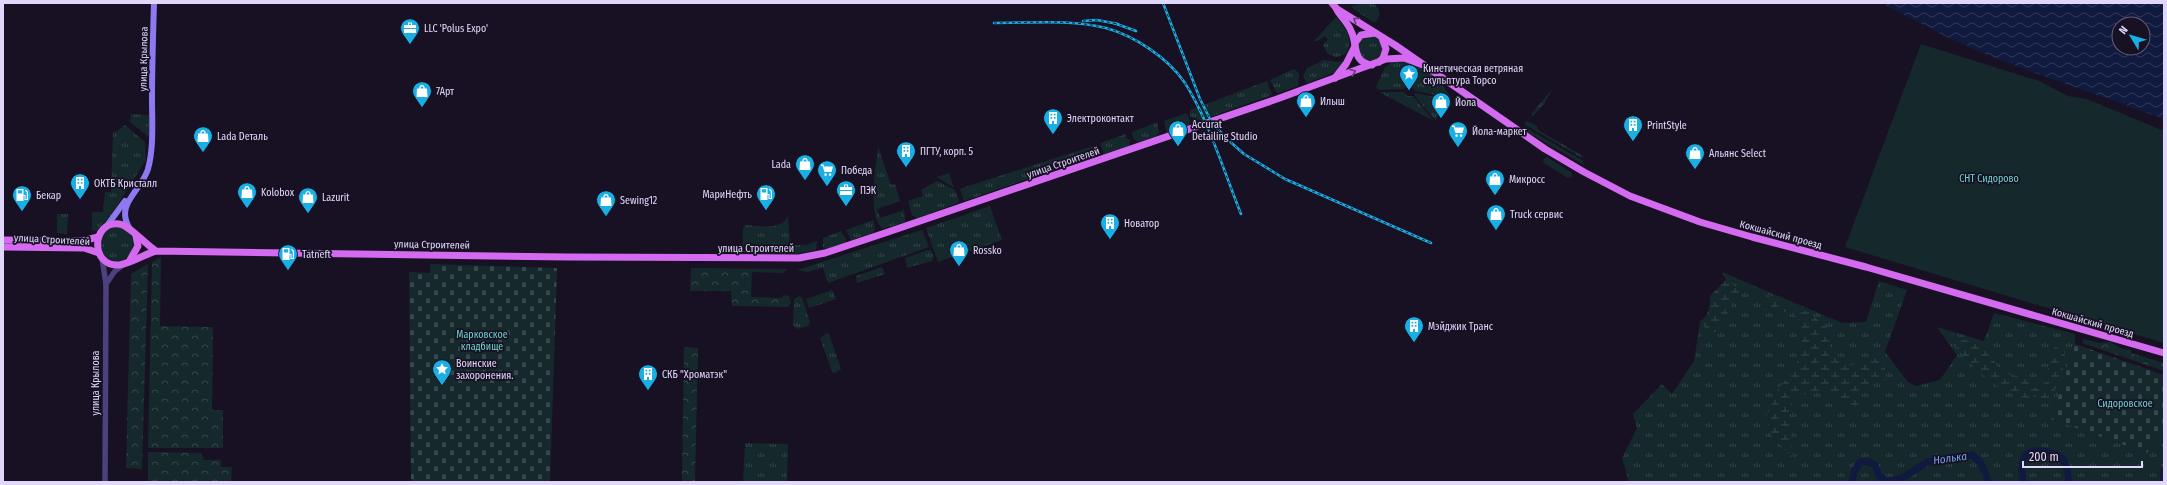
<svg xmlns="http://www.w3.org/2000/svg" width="2167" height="485" viewBox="0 0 2167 485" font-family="'Fira Sans Condensed',sans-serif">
	<defs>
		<pattern id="grass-tufts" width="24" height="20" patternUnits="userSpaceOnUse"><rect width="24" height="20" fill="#15292c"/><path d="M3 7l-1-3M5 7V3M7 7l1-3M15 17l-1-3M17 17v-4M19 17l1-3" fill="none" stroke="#37474c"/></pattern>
		<pattern id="forest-crowns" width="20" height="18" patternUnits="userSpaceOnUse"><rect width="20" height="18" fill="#15292c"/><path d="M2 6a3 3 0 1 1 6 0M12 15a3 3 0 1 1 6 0" fill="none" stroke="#37474c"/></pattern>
		<pattern id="wetland-marsh" width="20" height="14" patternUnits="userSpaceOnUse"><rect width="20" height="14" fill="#15292c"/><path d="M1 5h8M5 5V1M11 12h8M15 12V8" fill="none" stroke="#37474c"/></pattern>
		<pattern id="cemetery-stones" width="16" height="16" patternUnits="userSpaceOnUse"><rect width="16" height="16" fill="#15292c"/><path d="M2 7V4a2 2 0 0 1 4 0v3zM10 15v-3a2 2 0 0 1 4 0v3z" fill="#37474c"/></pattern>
		<pattern id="water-waves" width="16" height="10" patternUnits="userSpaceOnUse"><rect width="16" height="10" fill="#10193e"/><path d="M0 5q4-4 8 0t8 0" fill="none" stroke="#323a5b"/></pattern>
	</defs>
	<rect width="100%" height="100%" fill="#171123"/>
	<!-- grass -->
	<g fill="url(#grass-tufts)">
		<path d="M1361 3H1373C1381 9 1382 16 1374 23L1351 7Z"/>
		<path d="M1336 17C1346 28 1354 40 1346 54L1336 57 1328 54 1323 45 1328 39 1324 36 1320 40 1313 42Z"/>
		<circle cx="1370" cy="48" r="12"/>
		<path d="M1324 60 1339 62 1344 61 1336 72 1307 83 1303 77 1307 68Z"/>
		<path d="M1394 61C1419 63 1439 76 1451 98L1415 91 1410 85 1404 89 1378 90 1376 87 1385 67Z"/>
		<path d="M1294 69 1299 73 1298 86 1277 93 1270 80Z"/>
		<path d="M1267 81 1272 95 1198 121 1190 116V110Z"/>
		<path d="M1553 88 1544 104 1532 117V113Z"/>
		<path d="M1379 92H1404L1407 96H1413L1434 121Z"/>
		<path d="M1415 93 1450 100 1451 105 1450 108 1442 104 1436 121 1414 95Z"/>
		<path d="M1187 113 1190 122 1188 126 1167 134 1164 121Z"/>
		<path d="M131 114 149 115V137L130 122Z"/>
		<path d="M1527 121 1537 126 1538 130 1583 156 1582 158 1524 124Z"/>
		<path d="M1157 122 1159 132 1157 136 1138 142 1133 138 1132 132Z"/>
		<path d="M125 125 145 142 146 160 111 215 97 231 92 230V212H103L105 192H111L113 131 116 132Z"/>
		<path d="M1523 126 1583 161 1584 165 1524 130Z"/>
		<path d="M1126 134 1127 139H1130L1129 146 1104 154 1100 143Z"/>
		<path d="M1096 145 1099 152 1097 155 964 201 960 189 965 187Z"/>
		<path d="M878 147 891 185 895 184 900 201 877 209 880 218 904 210 905 222 883 229C867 217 876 166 878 147Z"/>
		<path d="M1547 157 1572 173V177L1568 178 1544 163 1543 160Z"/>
		<path d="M949 173 954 188 937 177Z"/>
		<path d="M937 181 955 190 959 200 958 203 917 218 912 215 908 201 923 196 921 190Z"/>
		<path d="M990 206 1002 240 938 262 926 228Z"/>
		<path d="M57 214H68L67 234 57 233Z"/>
		<path d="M788 216 790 245H806L817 241 816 250 794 254 742 253 743 228 746 225C760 226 780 231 788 216Z"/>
		<path d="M873 220 875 227 873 233 851 240 846 230Z"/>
		<circle cx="117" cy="244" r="17"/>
		<path d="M922 230 929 247 828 283 823 268 807 272 797 270Z"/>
		<path d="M841 231 846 239 845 243 826 249 823 247V238Z"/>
		<path d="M928 250H931L934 256 932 261 907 268 905 258Z"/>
		<path d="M882 267 885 274 857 283 856 276Z"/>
		<path d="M1722 272 1842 323 1866 322 1879 281 1907 290 1885 352 1908 382 1916 386 1940 380 1957 355 1937 327 1984 341 1994 313 2075 334V344L2051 419 2147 453 2164 430V482H1629L1622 458 1637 428 1633 414 1662 384 1672 394 1694 361 1700 322 1706 317 1710 309V296L1726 280Z"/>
		<path d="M832 290 836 299 809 308 806 299Z"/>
		<path d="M799 296 802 298 810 322 808 326 797 329 793 325 794 299Z"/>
		<path d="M827 333 829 334 841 369 835 373 832 372 820 338Z"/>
		<path d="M745 443 788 444 787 482H704H743Z"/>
	</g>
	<!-- forest -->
	<g fill="url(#forest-crowns)">
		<path d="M161 257 160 326 213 327 212 410H223V448H148L152 262Z"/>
		<path d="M148 264 142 469 126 468 131 274Z"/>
		<path d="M691 268 787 269 784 273 752 272 751 297 783 298V295L789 296 791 302 789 307 732 306 731 291H690Z"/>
		<path d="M2084 339 2099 343 2110 342 2123 349 2131 350V353L2164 363V371L2082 343Z"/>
		<path d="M684 347 698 348 695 482H682Z"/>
		<path d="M148 452 201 453 204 460H221V467H232L231 482H148Z"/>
	</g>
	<!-- wetland -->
	<g fill="url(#wetland-marsh)">
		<path d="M1726 280 1744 292 1733 301 1719 332H1710L1700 322C1709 315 1710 307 1710 296Z"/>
		<path d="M1755 289 1782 301 1790 308 1809 312 1828 329 1831 348 1848 366 1878 358 1884 365 1887 379 1860 387 1856 395 1859 404 1851 409 1833 392 1822 390 1794 397 1789 418 1793 458 1771 435 1766 416 1778 389 1796 367 1804 331 1794 313 1762 309 1770 297Z"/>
		<path d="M1943 330 1970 342 1986 345 2000 372 2028 379 2034 388 2048 381V368L2054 347 2065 351C2063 374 2061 387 2043 404L2034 394 2032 399 2019 397V395C2014 393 2007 392 2002 389 1983 379 1954 348 1943 330Z"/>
	</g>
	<!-- cemetery -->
	<g fill="url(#cemetery-stones)">
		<path d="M430 264 557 268 550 482H411L409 272 430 273Z"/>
		<path d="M2075 344 2164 375V430L2147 453 2051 419Z"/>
	</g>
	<!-- garden -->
	<path fill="#15292c" d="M1921 44 2039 81 2068 96 2087 99 2164 131V343L1845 247Z"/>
	<!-- water -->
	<path fill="url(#water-waves)" fill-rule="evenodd" d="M1881 3H2164V119L1999 60 1953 40ZM2119 24H2143V48H2119Z"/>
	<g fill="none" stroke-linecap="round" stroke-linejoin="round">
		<!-- river -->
		<g stroke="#10193e" stroke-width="7">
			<path d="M2164 471V481"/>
			<path d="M1852 482 1854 472 1860 462 1867 461 1875 465 1879 476 1887 481 1896 480 1906 476 1927 462 1972 455 1980 462 1989 482"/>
			<path d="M2023 482C2022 473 2020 466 2024 457 2031 446 2057 451 2064 461 2067 465 2068 476 2069 482"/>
		</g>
		<!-- tertiary -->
		<g stroke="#4d417d" stroke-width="5.5">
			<path d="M102 258 106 284 105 482"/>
			<path d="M106 284 115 271 124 264"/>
		</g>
		<!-- secondary -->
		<g stroke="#8f79f0" stroke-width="6">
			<path d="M106 227 125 201"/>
			<path d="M130 229C114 204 141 192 148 169 154 147 152 121 152 98 152 67 153 35 154 3"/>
		</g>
		<!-- primary -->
		<g stroke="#d36aef" stroke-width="7">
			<path d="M1332 3 1337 9 1395 45 1545 149 1584 172 1630 196 1700 222 1752 237 1866 267 2164 353"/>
			<path d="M1337 10C1341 17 1348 23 1351 31 1358 44 1351 62 1372 65"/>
			<path d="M1355 43 1361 35 1375 33"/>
			<path d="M1379 62 1383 58 1386 49 1382 38"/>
			<path d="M1335 78 1346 64 1355 46"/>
			<path d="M3 240 82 241 98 237"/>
			<path d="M3 247 84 248 99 253"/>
			<path d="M156 251C145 244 129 225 119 224 91 221 90 267 119 265 129 264 145 254 156 251L568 257 799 258 825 253 888 232 1277 99 1386 59 1404 58 1423 65"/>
			<path d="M130 260 138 246 136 236"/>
		</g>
		<defs>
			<g id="rail">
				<path d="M1163 3 1200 99 1211 121 1226 138 1244 154 1285 179 1431 243"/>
				<path d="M1083 21 1097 20 1118 24"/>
				<path d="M994 23C1030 23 1071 19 1106 28 1135 36 1168 58 1185 83 1209 121 1224 172 1241 214"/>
				<path d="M1114 23 1136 31"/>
			</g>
		</defs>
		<!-- rail casing -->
		<use href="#rail" stroke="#19afe5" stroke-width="2.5"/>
		<!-- rail -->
		<use href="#rail" stroke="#171123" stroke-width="1" stroke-dasharray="3" stroke-linecap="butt"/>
	</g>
	<!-- one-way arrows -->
	<defs><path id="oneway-chevron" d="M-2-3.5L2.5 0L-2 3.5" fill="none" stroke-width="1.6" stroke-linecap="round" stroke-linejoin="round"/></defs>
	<g stroke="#6c397f">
		<use href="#oneway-chevron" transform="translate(1356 20) rotate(-146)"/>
		<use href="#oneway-chevron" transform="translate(1353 72) rotate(-21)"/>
	</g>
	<!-- icons -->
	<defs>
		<symbol id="office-pin" viewBox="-11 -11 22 30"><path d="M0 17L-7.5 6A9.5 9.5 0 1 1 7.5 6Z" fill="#19afe5" stroke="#171123"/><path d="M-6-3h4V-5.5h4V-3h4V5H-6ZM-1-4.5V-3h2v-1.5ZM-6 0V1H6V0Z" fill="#fff"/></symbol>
		<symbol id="sight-pin" viewBox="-11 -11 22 30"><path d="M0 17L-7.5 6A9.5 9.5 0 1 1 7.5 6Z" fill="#19afe5" stroke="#171123"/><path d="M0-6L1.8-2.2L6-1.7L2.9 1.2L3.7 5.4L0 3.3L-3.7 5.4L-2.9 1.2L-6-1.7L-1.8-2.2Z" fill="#fff"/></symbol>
		<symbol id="shop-pin" viewBox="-11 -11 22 30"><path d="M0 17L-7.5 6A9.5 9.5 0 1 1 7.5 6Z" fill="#19afe5" stroke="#171123"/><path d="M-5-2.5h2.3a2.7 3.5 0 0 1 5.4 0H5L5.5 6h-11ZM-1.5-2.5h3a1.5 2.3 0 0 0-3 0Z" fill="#fff"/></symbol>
		<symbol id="building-pin" viewBox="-11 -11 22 30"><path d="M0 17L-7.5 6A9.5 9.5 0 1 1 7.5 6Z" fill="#19afe5" stroke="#171123"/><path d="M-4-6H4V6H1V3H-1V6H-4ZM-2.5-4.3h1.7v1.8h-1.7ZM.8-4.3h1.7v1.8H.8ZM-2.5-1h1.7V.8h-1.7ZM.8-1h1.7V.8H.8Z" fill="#fff"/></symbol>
		<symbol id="supermarket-pin" viewBox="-11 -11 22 30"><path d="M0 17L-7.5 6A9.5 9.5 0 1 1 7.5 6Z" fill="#19afe5" stroke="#171123"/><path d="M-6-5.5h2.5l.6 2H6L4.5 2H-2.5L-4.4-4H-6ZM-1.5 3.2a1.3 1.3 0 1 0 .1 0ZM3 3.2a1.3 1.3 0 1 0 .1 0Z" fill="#fff"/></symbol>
		<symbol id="fuel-pin" viewBox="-11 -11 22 30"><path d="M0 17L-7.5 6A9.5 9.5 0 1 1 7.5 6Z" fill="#19afe5" stroke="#171123"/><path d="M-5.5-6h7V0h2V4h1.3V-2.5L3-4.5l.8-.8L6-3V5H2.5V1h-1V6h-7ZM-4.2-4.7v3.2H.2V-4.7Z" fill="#fff"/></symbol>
	</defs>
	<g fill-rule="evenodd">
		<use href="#office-pin" x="399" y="17" width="22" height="30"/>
		<use href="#sight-pin" x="1398" y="63" width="22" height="30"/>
		<use href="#shop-pin" x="411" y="80" width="22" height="30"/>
		<use href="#shop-pin" x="1295" y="90" width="22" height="30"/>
		<use href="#shop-pin" x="1430" y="91" width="22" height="30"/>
		<use href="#building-pin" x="1042" y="107" width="22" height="30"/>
		<use href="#building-pin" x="1622" y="114" width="22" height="30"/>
		<use href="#shop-pin" x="1167" y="119" width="22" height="30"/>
		<use href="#supermarket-pin" x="1447" y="120" width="22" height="30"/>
		<use href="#shop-pin" x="192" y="125" width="22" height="30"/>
		<use href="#building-pin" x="895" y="140" width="22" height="30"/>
		<use href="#shop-pin" x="1684" y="142" width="22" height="30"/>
		<use href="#shop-pin" x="794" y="153" width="22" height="30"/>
		<use href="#supermarket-pin" x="816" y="159" width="22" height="30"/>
		<use href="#shop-pin" x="1484" y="168" width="22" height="30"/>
		<use href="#building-pin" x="69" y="172" width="22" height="30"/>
		<use href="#office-pin" x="835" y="179" width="22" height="30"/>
		<use href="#shop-pin" x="236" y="181" width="22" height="30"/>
		<use href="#fuel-pin" x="755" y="183" width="22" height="30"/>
		<use href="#fuel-pin" x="11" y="184" width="22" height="30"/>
		<use href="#shop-pin" x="297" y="186" width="22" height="30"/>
		<use href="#shop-pin" x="595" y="189" width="22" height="30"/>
		<use href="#shop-pin" x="1485" y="203" width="22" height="30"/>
		<use href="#building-pin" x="1099" y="212" width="22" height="30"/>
		<use href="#shop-pin" x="948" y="239" width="22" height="30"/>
		<use href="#fuel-pin" x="277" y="243" width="22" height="30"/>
		<use href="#building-pin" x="1403" y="315" width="22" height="30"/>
		<use href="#sight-pin" x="431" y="358" width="22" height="30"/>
		<use href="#building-pin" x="637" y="363" width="22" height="30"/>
	</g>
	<g text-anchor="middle" stroke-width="3.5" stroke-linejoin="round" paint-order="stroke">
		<!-- poi labels -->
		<g font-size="10" fill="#e1d7fb" stroke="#171123" text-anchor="start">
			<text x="424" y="32">LLC 'Polus Expo'</text>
			<text x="1423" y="72">Кинетическая ветряная<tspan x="1423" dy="12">скульптура Торсо</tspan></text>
			<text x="436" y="95">7Арт</text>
			<text x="1320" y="105">Илыш</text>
			<text x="1455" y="106">Йола</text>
			<text x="1067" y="122">Электроконтакт</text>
			<text x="1192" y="128">Accurat<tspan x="1192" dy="12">Detailing Studio</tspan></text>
			<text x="1647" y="129">PrintStyle</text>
			<text x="1472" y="135">Йола-маркет</text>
			<text x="217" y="140">Lada Dеталь</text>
			<text x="920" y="155">ПГТУ, корп. 5</text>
			<text x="1709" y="157">Альянс Select</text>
			<text x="791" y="168" text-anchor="end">Lada</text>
			<text x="841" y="174">Победа</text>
			<text x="1509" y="183">Микросс</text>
			<text x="94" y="187">ОКТБ Кристалл</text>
			<text x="860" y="194">ПЭК</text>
			<text x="261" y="196">Kolobox</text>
			<text x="752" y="198" text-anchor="end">МариНефть</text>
			<text x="36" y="199">Бекар</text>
			<text x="322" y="201">Lazurit</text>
			<text x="620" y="204">Sewing12</text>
			<text x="1510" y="218">Truck сервис</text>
			<text x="1124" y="227">Новатор</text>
			<text x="973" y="254">Rossko</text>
			<text x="302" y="258">Tatneft</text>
			<text x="1428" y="330">Мэйджик Транс</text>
			<text x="456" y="367">Воинские<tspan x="456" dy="12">захоронения.</tspan></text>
			<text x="662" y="378">СКБ "Хроматэк"</text>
		</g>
		<!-- street labels -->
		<g font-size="10" fill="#e1d7fb" stroke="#171123">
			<text transform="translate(143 59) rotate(-89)" y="4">улица Крылова</text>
			<text transform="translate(1063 162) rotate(-19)" y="4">улица Строителей</text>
			<text transform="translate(1781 234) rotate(15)" y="4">Кокшайский проезд</text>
			<text transform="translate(52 239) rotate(3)" y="4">улица Строителей</text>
			<text transform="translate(432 244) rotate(1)" y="4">улица Строителей</text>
			<text x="756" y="252">улица Строителей</text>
			<text transform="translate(2093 322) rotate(16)" y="4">Кокшайский проезд</text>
			<text transform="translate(95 383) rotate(-90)" y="4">улица Крылова</text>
		</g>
		<!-- park labels -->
		<g font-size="10" fill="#6bd3ca" stroke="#171123">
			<text x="1989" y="182">СНТ Сидорово</text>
			<text x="482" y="338">Марковское<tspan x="482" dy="12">кладбище</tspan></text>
			<text x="2125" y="407">Сидоровское</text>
		</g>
		<!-- water labels -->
		<g font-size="11" font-style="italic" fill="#71a0ef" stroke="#171123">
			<text transform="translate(1950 458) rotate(-8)" y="4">Нолька</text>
		</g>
	</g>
	<!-- border -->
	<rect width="2167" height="485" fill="none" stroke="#e1d7fb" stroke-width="8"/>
	<!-- north arrow -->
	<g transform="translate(2131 36) rotate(308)"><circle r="19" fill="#171123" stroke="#686079"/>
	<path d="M0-3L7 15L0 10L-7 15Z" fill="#19afe5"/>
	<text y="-6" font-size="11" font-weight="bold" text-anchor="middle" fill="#e1d7fb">N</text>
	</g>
	<!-- scale -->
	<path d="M2023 461v6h119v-6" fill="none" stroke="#e1d7fb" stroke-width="2"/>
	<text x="2029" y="461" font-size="12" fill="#e1d7fb" stroke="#171123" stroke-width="3" paint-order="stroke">200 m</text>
</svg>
